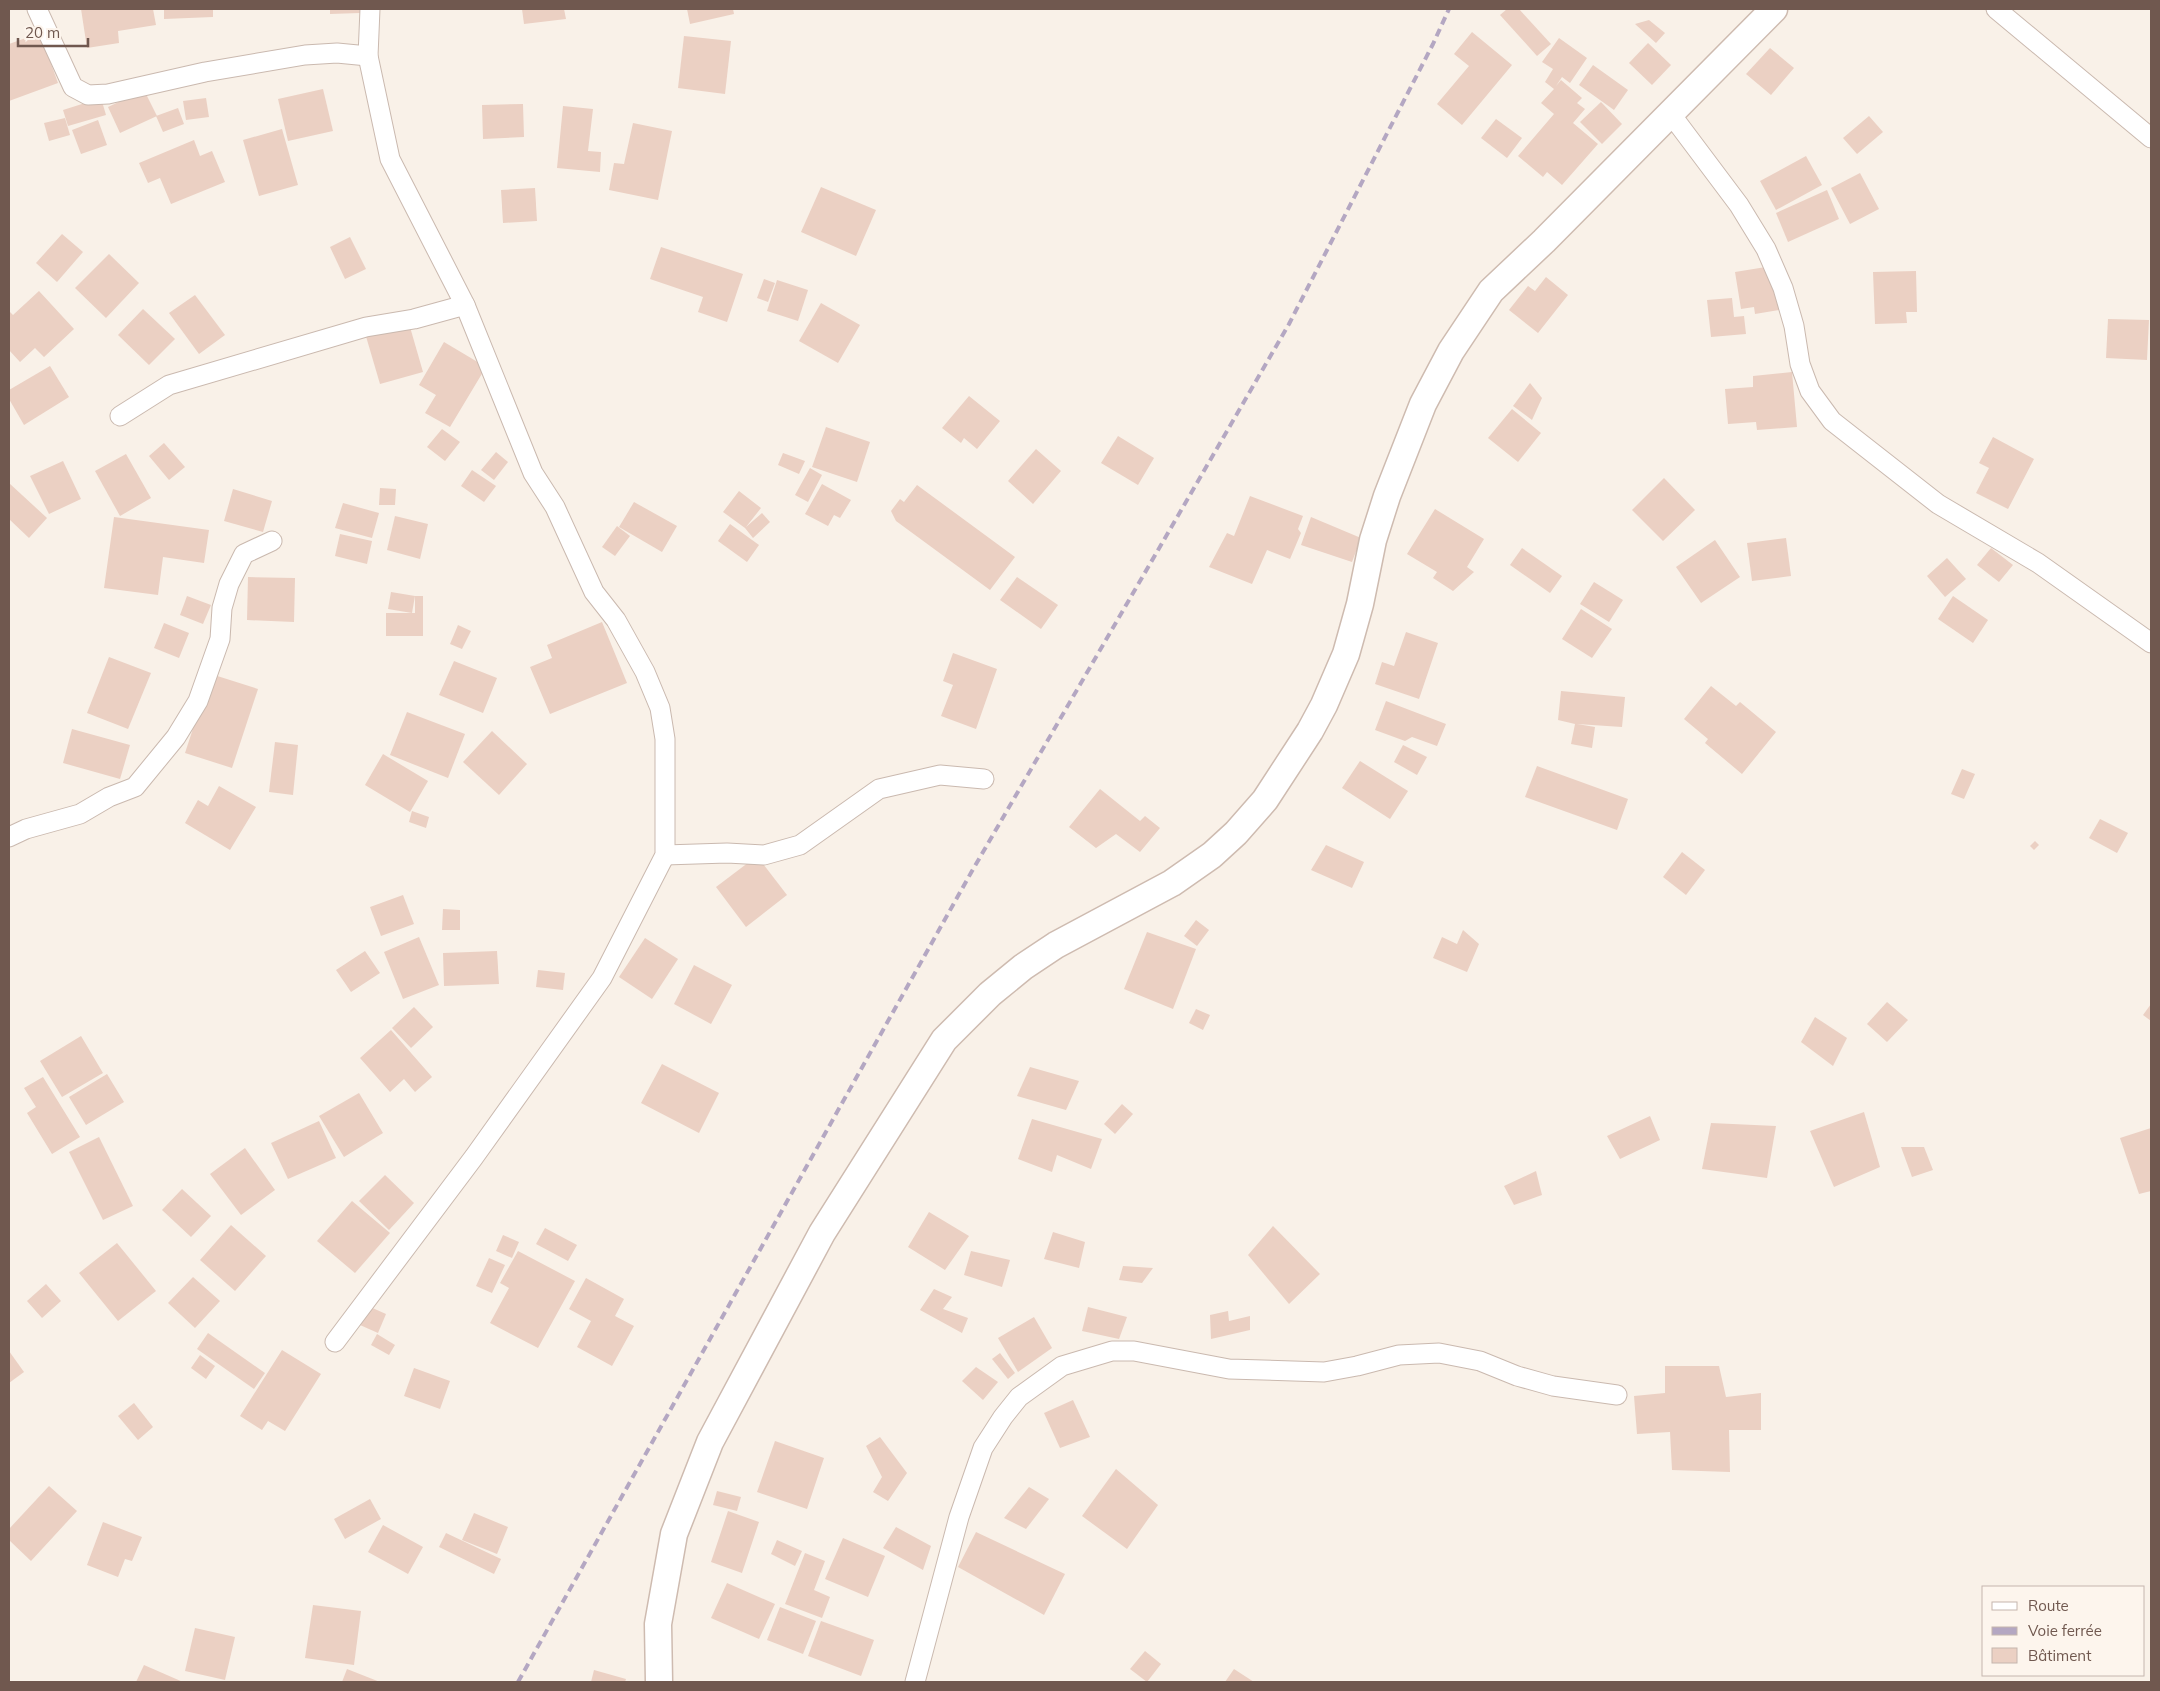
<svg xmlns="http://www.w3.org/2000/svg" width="2160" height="1691" viewBox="0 0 2160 1691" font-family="Mulish,sans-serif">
	<rect width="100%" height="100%" fill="#f9f1e8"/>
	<!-- building -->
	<g fill="#ebd0c3">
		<path d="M81 9H153L156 25 118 31 119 43 87 48Z"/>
		<path d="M164 9H213V17L164 19Z"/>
		<path d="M330 9H360V13L330 14Z"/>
		<path d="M522 9H564L566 19 524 24Z"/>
		<path d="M687 9H733L734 14 690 24Z"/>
		<path d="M1507 9H1519L1551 44 1537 56 1500 15Z"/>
		<path d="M1649 20 1665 33 1656 43 1635 24Z"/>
		<path d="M1472 32 1512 65 1462 125 1437 104 1469 66 1454 54Z"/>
		<path d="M40 33 58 83 9 101V44Z"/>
		<path d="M684 36 731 41 725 94 678 88Z"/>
		<path d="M1559 38 1587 58 1570 83 1562 77 1556 86 1561 80 1582 98 1577 103 1585 109 1573 123 1598 144 1562 185 1547 172 1543 177 1518 156 1554 114 1541 103 1554 89 1545 82 1553 69 1542 62Z"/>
		<path d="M1648 43 1671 65 1652 85 1629 63Z"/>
		<path d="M1770 48 1794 68 1771 95 1746 74Z"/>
		<path d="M1593 65 1628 90 1614 110 1579 85Z"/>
		<path d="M323 89 333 131 288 141 278 99Z"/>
		<path d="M144 90 157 116 120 133 108 107Z"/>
		<path d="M101 98 106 115 68 126 63 110Z"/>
		<path d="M206 98 209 117 186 120 183 101Z"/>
		<path d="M1601 102 1622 124 1602 144 1580 122Z"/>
		<path d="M523 104 524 137 483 139 482 105Z"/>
		<path d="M563 106 593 109 588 151 601 152 600 172 557 168Z"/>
		<path d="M178 108 184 124 163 132 156 116Z"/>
		<path d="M1869 116 1883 132 1857 154 1843 138Z"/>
		<path d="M65 118 70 135 49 141 44 123Z"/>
		<path d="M1496 119 1522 138 1507 158 1481 138Z"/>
		<path d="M98 120 107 145 81 154 72 130Z"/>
		<path d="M633 123 672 131 658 200 609 190 614 163 624 164Z"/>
		<path d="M282 129 298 185 259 196 243 140Z"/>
		<path d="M194 140 200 156 212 151 225 182 171 204 160 178 148 183 139 163Z"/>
		<path d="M1806 156 1822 185 1776 210 1760 181Z"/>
		<path d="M1860 173 1879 209 1850 224 1831 188Z"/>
		<path d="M821 187 876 210 856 256 801 232Z"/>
		<path d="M535 188 537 221 503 223 501 190Z"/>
		<path d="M1827 190 1839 219 1788 242 1776 213Z"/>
		<path d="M62 234 83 252 57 282 36 263Z"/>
		<path d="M350 237 366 269 345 279 330 247Z"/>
		<path d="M661 247 743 274 727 322 698 312 703 297 650 279Z"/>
		<path d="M109 254 139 283 106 318 75 288Z"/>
		<path d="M1772 266 1779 310 1755 314 1754 307 1741 309 1735 272Z"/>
		<path d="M1916 271 1917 312H1906L1907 323 1875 324 1873 272Z"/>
		<path d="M1546 277 1568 295 1538 333 1509 310 1528 286 1535 291Z"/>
		<path d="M764 279 775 283 768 302 757 298Z"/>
		<path d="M777 280 808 290 798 321 767 311Z"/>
		<path d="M39 291 74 329 44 357 35 348 20 362 9 350V311L13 315Z"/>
		<path d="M195 295 225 335 199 354 169 313Z"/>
		<path d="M1732 298 1734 317 1744 316 1746 334 1711 337 1707 300Z"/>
		<path d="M821 303 860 325 838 363 799 341Z"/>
		<path d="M143 309 175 339 149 365 118 335Z"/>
		<path d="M2108 319 2149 320 2147 360 2106 358Z"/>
		<path d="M408 320 423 372 380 384 365 333Z"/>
		<path d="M444 342 486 367 450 427 425 413 436 395 419 385Z"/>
		<path d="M50 366 69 397 24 425 9 399V390Z"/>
		<path d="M1792 372 1797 427 1757 430 1756 422 1728 424 1725 389 1753 387V376Z"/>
		<path d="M1530 383 1542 398 1532 420 1513 406Z"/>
		<path d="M969 396 1000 421 977 449 964 438 961 443 942 428Z"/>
		<path d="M1512 409 1541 433 1518 462 1488 438Z"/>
		<path d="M826 427 870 442 857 482 812 467Z"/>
		<path d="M442 429 460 442 445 461 427 447Z"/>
		<path d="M1118 436 1154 458 1138 485 1101 463Z"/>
		<path d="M1993 437 2034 459 2008 509 1976 493 1989 468 1979 463Z"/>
		<path d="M164 443 185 467 169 480 149 456Z"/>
		<path d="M1036 449 1061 471 1033 504 1008 481Z"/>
		<path d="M496 452 508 462 494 480 481 470Z"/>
		<path d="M783 453 805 461 799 474 778 465Z"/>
		<path d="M126 454 151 498 120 516 95 471Z"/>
		<path d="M63 461 81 499 49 514 30 476Z"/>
		<path d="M810 468 822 475 808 502 795 495Z"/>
		<path d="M472 470 496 486 484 502 461 486Z"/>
		<path d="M1664 478 1695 510 1663 541 1632 510Z"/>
		<path d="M9 483 47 518 29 538 9 519Z"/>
		<path d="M822 484 851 500 840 518 834 515 828 526 805 514Z"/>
		<path d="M917 485 1015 557 990 590 896 521 891 511 900 499 904 502Z"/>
		<path d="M380 488 396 489 395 505H379Z"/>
		<path d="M233 489 272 501 263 532 224 521Z"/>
		<path d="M739 491 761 508 746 527 762 513 770 522 753 538 745 528 723 512Z"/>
		<path d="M1250 496 1303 516 1298 529 1301 533 1290 559 1267 550 1252 584 1209 567 1227 533 1234 536Z"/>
		<path d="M634 502 677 526 662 552 619 527Z"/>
		<path d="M343 503 379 513 372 538 335 528Z"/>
		<path d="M1435 509 1484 539 1467 567 1474 572 1453 591 1433 578 1437 572 1407 554Z"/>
		<path d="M395 516 428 524 420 559 387 550Z"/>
		<path d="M114 517 209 530 204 563 163 557 158 595 104 588Z"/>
		<path d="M1311 517 1361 538 1352 562 1301 545Z"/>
		<path d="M730 524 759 545 747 562 718 541Z"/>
		<path d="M617 526 630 536 615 556 602 547Z"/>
		<path d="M340 534 372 541 367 564 335 556Z"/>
		<path d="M1786 538 1791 576 1752 581 1747 543Z"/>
		<path d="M1715 540 1740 577 1701 603 1676 567Z"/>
		<path d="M1522 548 1562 576 1550 593 1510 565Z"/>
		<path d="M1991 548 2013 565 1999 582 1977 565Z"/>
		<path d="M1947 558 1966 579 1945 597 1927 576Z"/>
		<path d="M248 577 295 578 294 622 247 620Z"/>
		<path d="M1017 577 1058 605 1041 629 1000 600Z"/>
		<path d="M1594 582 1623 600 1609 622 1580 604Z"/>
		<path d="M391 592 415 596 412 613 388 609Z"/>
		<path d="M187 596 211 605 203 624 180 615Z"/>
		<path d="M415 596H423V636H386V613H415Z"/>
		<path d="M1953 596 1988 620 1973 643 1938 619Z"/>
		<path d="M1581 609 1612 629 1592 658 1562 639Z"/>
		<path d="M602 622 627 683 550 714 530 667 552 658 547 645Z"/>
		<path d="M164 623 189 633 179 658 154 648Z"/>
		<path d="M458 625 471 631 462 649 450 644Z"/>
		<path d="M1406 632 1438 643 1419 699 1375 684 1382 662 1394 666Z"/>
		<path d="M953 653 997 669 976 729 941 716 953 685 943 681Z"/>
		<path d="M109 657 151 673 128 729 87 713Z"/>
		<path d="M454 661 497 678 483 713 439 695Z"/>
		<path d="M211 674 258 689 232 768 185 753Z"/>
		<path d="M1711 686 1736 706 1740 702 1776 732 1742 774 1705 743 1708 739 1684 719Z"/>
		<path d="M1561 691 1625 697 1622 727 1577 724 1595 727 1592 748 1571 744 1575 724 1558 720Z"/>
		<path d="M1386 701 1446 724 1437 746 1412 737 1405 741 1375 730Z"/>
		<path d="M407 712 465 734 448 778 390 755Z"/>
		<path d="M72 729 130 745 120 779 63 763Z"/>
		<path d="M492 731 527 764 499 795 463 762Z"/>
		<path d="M275 742 298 745 293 795 269 792Z"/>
		<path d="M1403 745 1427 757 1417 775 1394 762Z"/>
		<path d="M383 754 428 781 410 812 365 785Z"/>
		<path d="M1360 761 1408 791 1390 819 1342 788Z"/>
		<path d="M1537 766 1628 799 1617 830 1525 797Z"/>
		<path d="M1962 769 1975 774 1964 799 1951 794Z"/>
		<path d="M219 786 256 807 230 850 185 823 198 800 208 806Z"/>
		<path d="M1100 789 1140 821 1145 816 1160 828 1140 852 1116 834 1096 848 1069 827Z"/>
		<path d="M412 811 429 817 426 828 409 822Z"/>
		<path d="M2100 819 2128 833 2117 853 2089 838Z"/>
		<path d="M2035 841 2039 845 2034 850 2030 846Z"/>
		<path d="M1326 845 1364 862 1352 888 1311 870Z"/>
		<path d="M1682 852 1705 870 1686 895 1663 877Z"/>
		<path d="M757 856 787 895 746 927 716 887Z"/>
		<path d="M403 895 414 924 381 936 370 907Z"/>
		<path d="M443 909 460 910V930H442Z"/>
		<path d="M1196 920 1209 930 1197 946 1184 936Z"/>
		<path d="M1463 930 1479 944 1467 972 1433 958 1442 937 1457 944Z"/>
		<path d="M1147 932 1196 949 1173 1009 1124 989Z"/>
		<path d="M419 937 439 985 403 999 384 952Z"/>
		<path d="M645 938 678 959 652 999 619 977Z"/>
		<path d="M365 951 380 973 351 992 336 970Z"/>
		<path d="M497 951 499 984 444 986 443 953Z"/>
		<path d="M694 965 732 985 711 1024 674 1004Z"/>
		<path d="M538 970 565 973 563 990 536 987Z"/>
		<path d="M1887 1002 1908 1020 1887 1042 1867 1024Z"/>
		<path d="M2151 1004V1021L2143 1015Z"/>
		<path d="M414 1007 433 1027 411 1048 392 1028Z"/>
		<path d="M1196 1009 1210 1015 1203 1030 1189 1023Z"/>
		<path d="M1815 1017 1847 1038 1833 1066 1801 1042Z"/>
		<path d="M391 1030 432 1077 415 1092 404 1079 390 1092 360 1058Z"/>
		<path d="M81 1036 103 1073 62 1097 40 1061Z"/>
		<path d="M662 1064 719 1093 699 1133 641 1103Z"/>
		<path d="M1030 1067 1079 1081 1066 1110 1017 1096Z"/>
		<path d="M107 1074 124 1102 86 1125 69 1097Z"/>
		<path d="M43 1077 80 1137 52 1154 27 1113 36 1107 24 1088Z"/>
		<path d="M359 1093 383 1133 344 1157 319 1116Z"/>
		<path d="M1122 1104 1133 1114 1115 1134 1104 1124Z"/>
		<path d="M1864 1112 1880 1167 1834 1187 1810 1131Z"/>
		<path d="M1650 1116 1660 1140 1620 1159 1607 1136Z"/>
		<path d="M1032 1119 1102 1139 1091 1169 1057 1155 1052 1172 1018 1159Z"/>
		<path d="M319 1121 336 1158 288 1179 271 1143Z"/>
		<path d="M1711 1123 1776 1126 1767 1178 1702 1169Z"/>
		<path d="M2151 1128V1191L2139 1194 2120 1138Z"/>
		<path d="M99 1137 133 1206 103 1220 69 1152Z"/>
		<path d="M1901 1147H1924L1933 1170 1912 1177Z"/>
		<path d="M245 1148 275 1190 241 1215 210 1174Z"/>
		<path d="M1536 1171 1542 1195 1514 1205 1504 1186Z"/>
		<path d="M385 1175 414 1203 389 1230 359 1201Z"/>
		<path d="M182 1189 211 1216 191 1237 162 1210Z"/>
		<path d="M352 1201 390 1233 355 1273 317 1241Z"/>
		<path d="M929 1212 969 1236 945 1270 908 1247Z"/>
		<path d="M231 1225 266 1256 235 1291 200 1260Z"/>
		<path d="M1273 1226 1320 1274 1289 1304 1248 1255Z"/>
		<path d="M545 1228 577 1245 568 1261 536 1244Z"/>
		<path d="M1053 1232 1085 1242 1079 1268 1044 1259Z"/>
		<path d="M503 1235 519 1242 512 1258 496 1251Z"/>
		<path d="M117 1243 156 1291 118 1321 79 1273Z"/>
		<path d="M518 1251 575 1281 538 1348 490 1323 509 1288 500 1283Z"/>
		<path d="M971 1251 1010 1260 1002 1287 964 1275Z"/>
		<path d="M489 1258 505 1265 492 1293 476 1286Z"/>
		<path d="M1123 1266 1153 1268 1142 1283 1119 1280Z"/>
		<path d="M193 1277 220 1301 195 1328 168 1303Z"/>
		<path d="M586 1278 624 1299 615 1316 634 1326 612 1366 577 1347 591 1321 569 1309Z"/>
		<path d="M46 1284 61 1301 42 1318 27 1301Z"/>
		<path d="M934 1289 952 1297 943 1309 968 1318 962 1333 920 1310Z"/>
		<path d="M368 1306 386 1314 378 1333 360 1325Z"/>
		<path d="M1088 1307 1127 1317 1119 1339 1082 1331Z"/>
		<path d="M1228 1311 1229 1321 1250 1316V1330L1211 1339 1210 1315Z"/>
		<path d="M1034 1317 1052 1348 1018 1372 998 1338Z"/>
		<path d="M208 1333 265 1373 254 1389 197 1349Z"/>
		<path d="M377 1334 395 1345 389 1355 371 1345Z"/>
		<path d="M282 1350 321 1374 285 1431 268 1421 262 1430 240 1416Z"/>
		<path d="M9 1351 24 1372 9 1383Z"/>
		<path d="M1000 1353 1015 1373 1008 1379 992 1359Z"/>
		<path d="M200 1355 215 1366 206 1379 191 1368Z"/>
		<path d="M1665 1366H1719L1726 1397 1761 1393V1430H1729L1730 1472 1672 1470 1670 1432 1637 1434 1634 1396 1665 1393Z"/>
		<path d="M976 1367 998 1382 983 1400 962 1381Z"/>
		<path d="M414 1368 450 1381 440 1409 404 1396Z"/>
		<path d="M1073 1400 1090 1437 1060 1448 1044 1413Z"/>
		<path d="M134 1403 153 1427 138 1440 118 1416Z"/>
		<path d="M880 1437 907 1473 888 1501 873 1492 882 1477 866 1446Z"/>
		<path d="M775 1441 824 1458 807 1509 757 1492Z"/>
		<path d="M1116 1469 1158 1505 1127 1549 1082 1516Z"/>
		<path d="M49 1486 77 1511 31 1561 9 1540V1529Z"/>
		<path d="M1029 1487 1049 1499 1026 1529 1004 1518Z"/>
		<path d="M717 1491 741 1497 737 1511 713 1505Z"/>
		<path d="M370 1499 381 1519 345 1539 334 1519Z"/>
		<path d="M728 1511 759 1522 742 1573 711 1562Z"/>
		<path d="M474 1513 508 1527 497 1554 462 1540Z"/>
		<path d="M103 1522 142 1537 132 1561 125 1559 118 1577 87 1565Z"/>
		<path d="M383 1525 423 1547 408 1574 368 1552Z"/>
		<path d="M896 1527 931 1546 923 1570 883 1548Z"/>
		<path d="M976 1532 1065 1574 1044 1615 958 1567Z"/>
		<path d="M446 1533 501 1559 494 1574 439 1547Z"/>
		<path d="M843 1538 885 1556 868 1597 825 1579Z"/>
		<path d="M777 1540 802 1551 795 1566 771 1554Z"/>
		<path d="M805 1553 825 1561 814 1590 830 1597 822 1618 785 1604Z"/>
		<path d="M727 1583 775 1604 759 1639 711 1618Z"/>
		<path d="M313 1605 361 1611 354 1665 305 1658Z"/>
		<path d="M780 1607 816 1621 803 1654 767 1640Z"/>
		<path d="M821 1621 874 1640 861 1676 808 1656Z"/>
		<path d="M195 1628 235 1637 225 1680 185 1671Z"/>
		<path d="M1145 1651 1161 1664 1147 1682 1130 1669Z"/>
		<path d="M144 1665 183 1682H136Z"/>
		<path d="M347 1669 380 1682H342Z"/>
		<path d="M1234 1669 1254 1682H1225Z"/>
		<path d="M594 1670 626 1679 625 1682H591Z"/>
	</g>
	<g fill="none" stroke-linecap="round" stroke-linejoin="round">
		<defs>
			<g id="street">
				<path d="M37 9 73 87 88 95 108 94 205 72 305 55 337 53 368 56"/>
				<path d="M1996 9 2151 138"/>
				<path d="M1670 113 1739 205 1766 249 1783 288 1794 326 1800 364 1810 391 1832 421 1938 504 2038 563 2151 643"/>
				<path d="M120 416 169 385 366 327 414 319 465 305"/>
				<path d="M9 837 26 829 80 814 109 797 135 787 176 737 198 701 220 639 222 608 229 584 244 554 272 541"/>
				<path d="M665 855 727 853 764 855 800 845 879 789 940 775 984 779"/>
				<path d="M335 1342 474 1157 602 978 665 855V739L660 708 645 672 616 620 594 592 555 507 533 473 465 305 390 159 368 56 370 9"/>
				<path d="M915 1682 959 1517 983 1448 1003 1417 1019 1397 1062 1366 1112 1351H1134L1229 1369 1324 1372 1357 1366 1399 1355 1439 1353 1480 1361 1517 1376 1553 1386 1617 1395"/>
			</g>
			<path id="secondary" d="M659 1682 658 1624 674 1534 710 1442 822 1233 944 1040 990 994 1023 967 1056 945 1172 883 1212 855 1236 833 1265 800 1310 731 1324 705 1346 654 1360 604 1373 540 1387 496 1423 404 1451 351 1491 291 1544 241 1774 9"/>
		</defs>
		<!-- street casing -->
		<use href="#street" stroke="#cab9af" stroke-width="21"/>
		<!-- secondary casing -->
		<use href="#secondary" stroke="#cebbb0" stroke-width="29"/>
		<!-- street -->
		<use href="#street" stroke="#fff" stroke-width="19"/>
		<!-- secondary -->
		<use href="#secondary" stroke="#fff" stroke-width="26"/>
		<!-- rail -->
		<path stroke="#b4a7c2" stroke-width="4" stroke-dasharray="8 5" stroke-linecap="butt" d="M518 1682 972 871 1289 324 1433 44 1449 9"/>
	</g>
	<!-- border -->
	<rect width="2160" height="1691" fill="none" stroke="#70584f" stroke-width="20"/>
	<!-- legend -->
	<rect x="1982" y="1586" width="162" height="90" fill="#fdf5ed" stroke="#c5b6ae"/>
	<rect x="1992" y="1602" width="25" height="8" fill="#ffffff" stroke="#c5b6ae"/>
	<text x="2028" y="1611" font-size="15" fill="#70584f">Route</text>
	<rect x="1992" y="1627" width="25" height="8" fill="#b4a7c2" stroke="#c5b6ae"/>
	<text x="2028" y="1636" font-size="15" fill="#70584f">Voie ferrée</text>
	<rect x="1992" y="1648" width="25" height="15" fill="#ebd0c3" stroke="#c5b6ae"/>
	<text x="2028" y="1661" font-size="15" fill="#70584f">Bâtiment</text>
	<!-- scale -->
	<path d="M18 38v8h70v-8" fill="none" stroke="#70584f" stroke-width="2.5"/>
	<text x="25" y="38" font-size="15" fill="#70584f" stroke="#fdf5ed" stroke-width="4" paint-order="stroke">20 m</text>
</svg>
